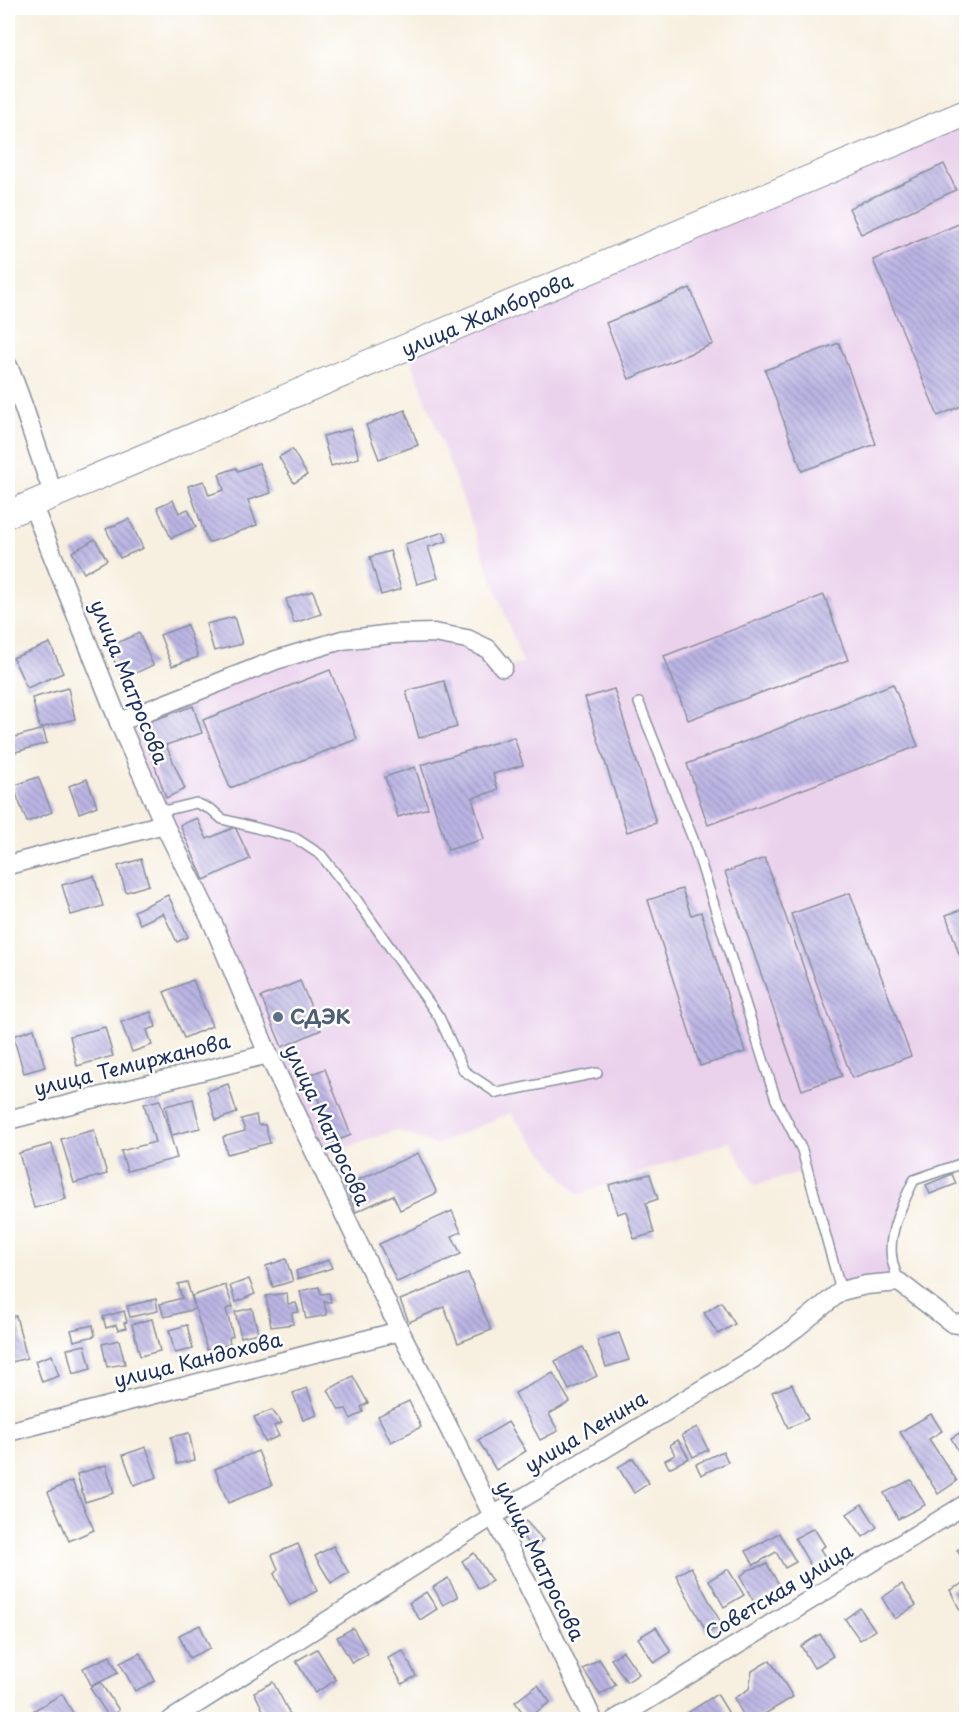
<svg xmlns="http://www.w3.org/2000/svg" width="974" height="1727" viewBox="0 0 974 1727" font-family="'Playpen Sans',sans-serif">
	<defs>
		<pattern id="building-back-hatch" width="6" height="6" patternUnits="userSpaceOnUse" patternTransform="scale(1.5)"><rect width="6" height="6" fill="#bcb5e4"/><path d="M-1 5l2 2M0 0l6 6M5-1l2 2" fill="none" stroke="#9894bc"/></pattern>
	</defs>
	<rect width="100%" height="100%" fill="#fff"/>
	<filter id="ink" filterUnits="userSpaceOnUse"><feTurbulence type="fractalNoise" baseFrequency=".0167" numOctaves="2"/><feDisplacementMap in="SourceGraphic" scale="12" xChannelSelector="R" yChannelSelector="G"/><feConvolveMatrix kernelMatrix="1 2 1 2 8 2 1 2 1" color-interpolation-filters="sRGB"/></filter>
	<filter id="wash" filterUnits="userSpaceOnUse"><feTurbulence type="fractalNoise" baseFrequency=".008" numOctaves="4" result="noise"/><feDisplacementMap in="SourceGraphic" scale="24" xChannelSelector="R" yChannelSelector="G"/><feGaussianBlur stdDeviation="1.35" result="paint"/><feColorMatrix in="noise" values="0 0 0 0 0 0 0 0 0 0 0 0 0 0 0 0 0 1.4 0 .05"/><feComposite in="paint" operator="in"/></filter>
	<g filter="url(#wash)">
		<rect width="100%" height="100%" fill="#f7efdf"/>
		<!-- built -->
		<path fill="#ead1ec" d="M966 113V1162L914 1180 893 1233 899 1282 841 1291 808 1171 754 1185 730 1141 578 1195 510 1113 436 1145 396 1130 317 1158 119 722 342 640 467 639 503 667 523 663 407 348Z"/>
		<g id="blocks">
			<!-- building -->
			<g fill="url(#building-back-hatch)">
				<path d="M944 164 956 190 861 234 849 208Z"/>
				<path d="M966 221V404L938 416 873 260Z"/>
				<path d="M690 288 713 344 629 379 606 323Z"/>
				<path d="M839 343 876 444 802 471 765 370Z"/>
				<path d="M405 410 418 445 379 459 366 425Z"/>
				<path d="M351 429 359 458 331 466 323 436Z"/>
				<path d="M292 449 307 475 294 483 279 457Z"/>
				<path d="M259 463 271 493 248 500 257 525 208 543 188 486 204 481 209 495 224 490 219 474 236 468 238 471Z"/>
				<path d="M173 500 179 513 188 509 196 527 171 538 157 507Z"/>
				<path d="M129 519 143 548 120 558 106 529Z"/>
				<path d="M444 532 447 541 428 547 438 578 417 584 405 544Z"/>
				<path d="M95 539 107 560 84 573 72 552Z"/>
				<path d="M390 551 401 589 381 595 370 557Z"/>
				<path d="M8 585 14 600 8 603Z"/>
				<path d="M313 591 321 614 294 623 286 599Z"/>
				<path d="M824 595 848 660 688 720 664 656Z"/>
				<path d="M234 617 242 644 214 651 206 624Z"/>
				<path d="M187 625 198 657 172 666 160 635Z"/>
				<path d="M139 633 153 665 123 679 108 647Z"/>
				<path d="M50 643 63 673 27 688 13 658Z"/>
				<path d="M330 670 357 739 230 788 203 720Z"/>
				<path d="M444 681 457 727 419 738 406 691Z"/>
				<path d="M893 684 918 746 708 825 687 764Z"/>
				<path d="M68 688 75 719 40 728 32 698Z"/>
				<path d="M614 689 656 823 627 832 585 698Z"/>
				<path d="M193 706 202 733 166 745 185 789 166 798 144 734 151 721Z"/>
				<path d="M43 729 47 743 12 753 8 739Z"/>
				<path d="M514 737 523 765 493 774 498 790 472 798 484 839 448 850 421 765Z"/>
				<path d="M415 767 428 808 398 817 385 777Z"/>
				<path d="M38 777 52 812 27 822 13 786Z"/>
				<path d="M87 779 97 806 79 813 69 786Z"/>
				<path d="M197 818 207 839 235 827 250 859 204 880 180 825Z"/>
				<path d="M765 858 842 1076 802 1090 725 872Z"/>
				<path d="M141 859 149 885 126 892 118 866Z"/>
				<path d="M94 876 103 906 71 915 62 885Z"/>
				<path d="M682 889 691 915 701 912 745 1052 700 1066 648 900Z"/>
				<path d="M850 893 911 1056 852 1078 791 914Z"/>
				<path d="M168 895 188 937 177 942 163 913 140 924 134 911Z"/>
				<path d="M966 908V975L946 915Z"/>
				<path d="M193 980 212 1026 184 1038 164 992Z"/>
				<path d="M300 981 321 1030 282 1047 261 997Z"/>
				<path d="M151 1012 156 1027 147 1030 152 1045 132 1052 121 1022Z"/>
				<path d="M105 1027 113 1056 77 1066 70 1036Z"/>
				<path d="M34 1029 45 1067 24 1073 13 1036Z"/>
				<path d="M325 1069 351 1135 334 1142 309 1075Z"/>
				<path d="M228 1084 237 1113 216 1120 207 1091Z"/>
				<path d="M193 1099 200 1128 172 1135 165 1106Z"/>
				<path d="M160 1100 177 1158 127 1171 121 1151 155 1142 144 1104Z"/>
				<path d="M256 1115 258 1125H265L270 1143 227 1154 223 1137 245 1131 241 1119Z"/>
				<path d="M94 1130 107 1174 74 1183 61 1139Z"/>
				<path d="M52 1144 66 1199 34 1208 19 1153Z"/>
				<path d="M418 1153 437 1193 400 1210 393 1195 356 1212 345 1186Z"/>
				<path d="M650 1174 658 1199 646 1203 654 1233 634 1239 626 1211 617 1214 609 1185Z"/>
				<path d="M952 1174 956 1184 930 1194 926 1185Z"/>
				<path d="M452 1211 461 1232 452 1236 461 1254 397 1282 379 1244Z"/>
				<path d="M286 1259 293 1281 273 1287 266 1266Z"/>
				<path d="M329 1260 332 1268 298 1279 296 1271Z"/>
				<path d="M468 1273 491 1330 458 1343 444 1307 409 1322 400 1300Z"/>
				<path d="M249 1279 255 1294 236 1302 230 1286Z"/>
				<path d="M187 1282 195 1309 164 1317 160 1304 182 1298 178 1284Z"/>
				<path d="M225 1285 233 1307 226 1309 233 1336 229 1338 230 1344 207 1350 192 1296Z"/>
				<path d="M319 1287 321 1294 329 1293 331 1302H324L327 1315 306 1319 300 1291Z"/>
				<path d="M287 1293 288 1304 296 1303 299 1312 292 1313 293 1324 271 1327 266 1296Z"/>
				<path d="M156 1299 158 1311 130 1317 127 1306Z"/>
				<path d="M721 1302 735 1324 718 1334 704 1313Z"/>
				<path d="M252 1308 258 1333 241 1337 235 1312Z"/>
				<path d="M124 1311 127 1322 124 1323 126 1328 118 1330 116 1325 106 1328 103 1317Z"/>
				<path d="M16 1316 27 1358 8 1363V1318Z"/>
				<path d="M152 1319 160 1351 140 1356 132 1324Z"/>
				<path d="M93 1325 95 1336 74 1341 71 1330Z"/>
				<path d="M187 1325 193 1349 175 1353 169 1330Z"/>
				<path d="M619 1333 629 1360 606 1367 597 1340Z"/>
				<path d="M119 1340 125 1364 107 1367 102 1344Z"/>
				<path d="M85 1345 91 1369 73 1374 67 1349Z"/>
				<path d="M583 1347 597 1376 569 1390 555 1361Z"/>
				<path d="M52 1355 59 1376 42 1382 35 1361Z"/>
				<path d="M553 1373 570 1402 549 1414 558 1431 540 1440 515 1393Z"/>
				<path d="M353 1376 368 1403 361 1407 363 1412 351 1419 346 1409 339 1410 328 1390Z"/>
				<path d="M792 1384 808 1419 788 1428 772 1392Z"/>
				<path d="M307 1388 317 1415 303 1420 293 1393Z"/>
				<path d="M409 1401 421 1427 391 1442 378 1416Z"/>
				<path d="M272 1410 282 1423 274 1426 279 1436 265 1442 254 1417Z"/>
				<path d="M931 1414 942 1431 929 1439 957 1481 938 1494 900 1432Z"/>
				<path d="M508 1422 526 1451 496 1470 478 1440Z"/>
				<path d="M697 1427 708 1450 693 1457 682 1435Z"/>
				<path d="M963 1431 966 1437V1465L951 1438Z"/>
				<path d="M189 1433 195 1460 177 1464 171 1437Z"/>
				<path d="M678 1440 689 1458 669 1468 665 1460 675 1455 670 1445Z"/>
				<path d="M146 1447 157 1477 134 1485 123 1455Z"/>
				<path d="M258 1451 272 1485 228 1503 215 1469Z"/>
				<path d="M723 1451 728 1462 701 1475 696 1464Z"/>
				<path d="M633 1458 649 1483 634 1493 618 1467Z"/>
				<path d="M106 1465 114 1493 85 1502 77 1474Z"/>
				<path d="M911 1480 925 1505 898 1519 884 1493Z"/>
				<path d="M72 1481 94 1530 69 1541 48 1492Z"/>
				<path d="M862 1504 877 1527 863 1537 847 1514Z"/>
				<path d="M526 1521 543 1540 533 1549 517 1530Z"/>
				<path d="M814 1528 825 1546 820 1549 827 1560 812 1568 795 1538Z"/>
				<path d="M779 1533 796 1562 785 1568 776 1552 754 1565 746 1551Z"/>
				<path d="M298 1544 317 1591 290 1605 274 1574 278 1569 272 1555Z"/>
				<path d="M965 1545 966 1547V1566L957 1550Z"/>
				<path d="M333 1546 349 1573 331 1583 315 1556Z"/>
				<path d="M474 1553 492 1581 479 1589 462 1561Z"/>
				<path d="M767 1564 782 1590 755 1604 740 1577 748 1570Z"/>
				<path d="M691 1567 722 1625 707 1633 676 1575Z"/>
				<path d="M728 1569 744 1595 724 1607 709 1580Z"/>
				<path d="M448 1578 458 1597 443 1605 433 1587Z"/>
				<path d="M966 1582V1607L960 1610 950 1590Z"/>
				<path d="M902 1584 916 1605 895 1619 882 1598Z"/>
				<path d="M426 1592 437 1609 420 1620 409 1603Z"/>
				<path d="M860 1608 875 1630 860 1640 845 1619Z"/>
				<path d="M200 1625 210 1648 189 1658 179 1635Z"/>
				<path d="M656 1627 671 1652 654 1663 638 1638Z"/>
				<path d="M353 1628 368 1654 352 1663 337 1637Z"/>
				<path d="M820 1634 833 1656 814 1668 801 1646Z"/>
				<path d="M317 1649 336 1680 315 1693 296 1661Z"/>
				<path d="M403 1651 416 1676 402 1684 388 1658Z"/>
				<path d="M623 1651 639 1674 627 1682 611 1659Z"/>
				<path d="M140 1653 155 1681 135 1691 120 1663Z"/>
				<path d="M110 1656 118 1673 100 1682 119 1710 109 1717 90 1688 100 1682 91 1685 83 1668Z"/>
				<path d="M599 1659 616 1685 600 1695 583 1669Z"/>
				<path d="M770 1660 793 1697 755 1720H746L734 1698 749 1689 752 1671Z"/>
				<path d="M273 1682 292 1718 288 1720H268L254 1692Z"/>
				<path d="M538 1685 550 1702 527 1719 515 1702Z"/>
				<path d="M62 1694 77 1720H36L31 1712Z"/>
				<path d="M717 1694 733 1720H689L686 1714Z"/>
				<path d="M966 1710V1720H956L955 1717Z"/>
			</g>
		</g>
	</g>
	<g filter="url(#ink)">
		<use href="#blocks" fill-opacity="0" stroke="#898f9e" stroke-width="1.5"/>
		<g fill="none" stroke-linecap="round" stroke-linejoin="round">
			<defs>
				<g id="lane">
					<path d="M639 703 693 839 776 1100 802 1150 841 1291"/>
					<path d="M159 812 196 803 212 810 222 819 295 838 321 855 356 899 439 1017 464 1071 497 1093 597 1073"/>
					<path d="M899 1282C897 1275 893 1267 892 1259 887 1233 903 1203 914 1180L966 1162"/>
				</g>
				<g id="street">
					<path d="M8 366C26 408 37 452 54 495"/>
					<path d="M32 504 119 722 164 824 214 926 268 1054 400 1331 544 1617 593 1720"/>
					<path d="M119 722 276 660 342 640 392 634 434 633 467 639 488 649 503 667"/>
					<path d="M8 865 164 824"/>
					<path d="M8 1120 268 1054"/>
					<path d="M8 1432 400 1331"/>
					<path d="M171 1720 493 1516 754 1358 796 1328 841 1291 866 1285 899 1282 952 1323 966 1325"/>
					<path d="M615 1720 966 1504"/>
				</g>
				<path id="secondary" d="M8 514 966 113"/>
			</defs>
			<!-- lane casing -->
			<use href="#lane" stroke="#898f9e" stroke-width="12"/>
			<!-- street casing -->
			<use href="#street" stroke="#898f9e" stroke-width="21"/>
			<!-- secondary casing -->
			<use href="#secondary" stroke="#898f9e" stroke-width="28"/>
			<!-- lane -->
			<use href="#lane" stroke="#fff" stroke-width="9"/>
			<!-- street -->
			<use href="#street" stroke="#fff" stroke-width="18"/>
			<!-- secondary -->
			<use href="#secondary" stroke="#fff" stroke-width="26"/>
		</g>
	</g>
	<!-- markers -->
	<circle fill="#5c6f8a" stroke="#fff" stroke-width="2" cx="278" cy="1017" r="6"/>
	<g text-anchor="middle" stroke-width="5" stroke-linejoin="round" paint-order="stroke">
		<!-- street labels -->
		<g font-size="20" fill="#1b2f5e" stroke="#fff">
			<text transform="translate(487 315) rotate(-23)" y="7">улица Жамборова</text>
			<text transform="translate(129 682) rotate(68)" y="7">улица Матросова</text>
			<text transform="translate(132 1065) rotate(-14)" y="7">улица Темиржанова</text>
			<text transform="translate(327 1125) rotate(65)" y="7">улица Матросова</text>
			<text transform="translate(198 1360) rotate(-14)" y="7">улица Кандохова</text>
			<text transform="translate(586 1432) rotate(-31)" y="7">улица Ленина</text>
			<text transform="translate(540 1561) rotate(64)" y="7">улица Матросова</text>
			<text transform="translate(779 1592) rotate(-31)" y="7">Советская улица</text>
		</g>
		<!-- service labels -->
		<g font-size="20" font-weight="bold" fill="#4e5e75" stroke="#fff" text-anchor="start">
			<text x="290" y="1024">СДЭК</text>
		</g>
	</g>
	<!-- margin -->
	<rect width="974" height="1727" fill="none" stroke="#fff" stroke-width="30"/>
</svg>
